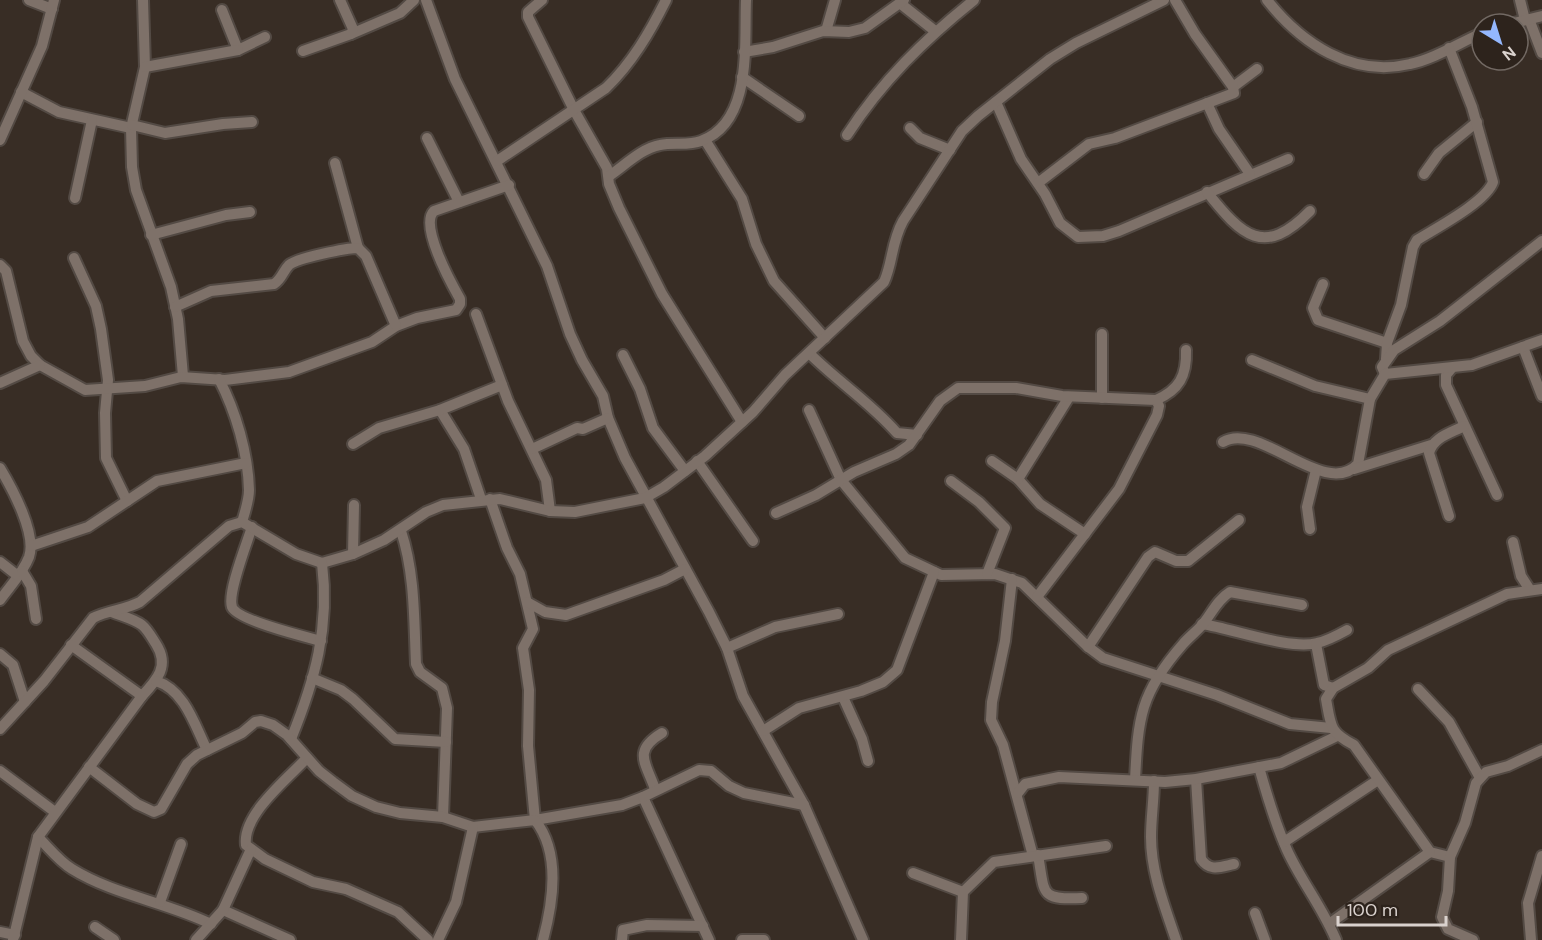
<svg xmlns="http://www.w3.org/2000/svg" width="1542" height="940" viewBox="0 0 1542 940" font-family="'DM Sans',sans-serif">
	<rect width="100%" height="100%" fill="#382d25"/>
	<g fill="none" stroke-linecap="round" stroke-linejoin="round">
		<defs>
			<g id="minor">
				<path d="M29 0 52 9"/>
				<path d="M143 0 145 67 131 128 132 167 136 190 171 287 178 319 183 376"/>
				<path d="M426 0 455 79 547 266 570 334 582 360 603 396 608 418 625 458 709 612 727 648 743 696 804 805 863 940"/>
				<path d="M542 0 528 12V17L574 110 607 168 609 184 619 208 662 294 742 422"/>
				<path d="M1267 0C1301 43 1352 78 1410 64 1434 59 1459 43 1482 33"/>
				<path d="M1520 0 1525 20"/>
				<path d="M901 4 935 31"/>
				<path d="M222 10 238 50 265 37"/>
				<path d="M1529 19 1542 53"/>
				<path d="M1510 24 1542 16"/>
				<path d="M826 31 835 0"/>
				<path d="M351 34 400 13 414 0"/>
				<path d="M303 51 351 34 353 29 340 0"/>
				<path d="M744 52 773 47 823 31 849 32 865 28 904 0"/>
				<path d="M145 67 238 50"/>
				<path d="M742 77 799 116"/>
				<path d="M1233 87 1257 69"/>
				<path d="M21 92 59 112 131 128"/>
				<path d="M996 102 1021 159 1045 194 1060 223 1078 237 1103 236 1119 231 1288 159"/>
				<path d="M1207 103 1219 129 1250 174"/>
				<path d="M132 125 165 133 223 124 252 122"/>
				<path d="M910 128 920 138 950 150"/>
				<path d="M847 135C882 81 924 40 974 0"/>
				<path d="M427 138 459 202"/>
				<path d="M0 140 42 46 54 0"/>
				<path d="M705 140 742 199 756 244 774 281 825 338"/>
				<path d="M497 161 606 88C632 63 650 32 666 0"/>
				<path d="M335 163 358 248"/>
				<path d="M1424 174 1439 153 1477 122"/>
				<path d="M609 176C624 166 642 148 660 145 674 142 688 146 701 141 753 122 744 44 746 0"/>
				<path d="M1038 183 1089 144 1115 138 1234 93 1233 87 1195 34 1175 0"/>
				<path d="M1207 192C1242 236 1264 258 1310 211"/>
				<path d="M75 198 92 120"/>
				<path d="M151 235 226 215 250 212"/>
				<path d="M74 258 96 306 101 329 108 380 105 413 106 458 127 501"/>
				<path d="M0 265 6 271 23 341 31 356 40 365 85 390 145 386 181 377 225 380 289 372 372 342 396 326 417 318 456 310 460 304V299C451 283 419 225 434 211L509 185"/>
				<path d="M1323 284 1313 308 1318 320 1387 343"/>
				<path d="M175 307 211 291 274 284C282 279 283 271 289 265 297 258 346 248 358 248L366 256 396 326"/>
				<path d="M476 314 508 401 546 480 550 511"/>
				<path d="M1102 334V398"/>
				<path d="M1523 347 1542 396"/>
				<path d="M809 353C837 381 871 403 897 433L917 435"/>
				<path d="M623 355 640 389 653 428 685 471"/>
				<path d="M1386 359 1387 343 1401 305 1413 247 1417 240C1436 228 1486 202 1493 182L1472 107 1449 48"/>
				<path d="M1252 360 1315 386 1370 399"/>
				<path d="M1451 369 1446 375V385L1497 495"/>
				<path d="M1385 374 1382 367 1394 350 1440 321 1542 241"/>
				<path d="M219 379C236 412 248 453 249 490 249 500 245 512 242 522"/>
				<path d="M0 383 40 365"/>
				<path d="M1156 400C1179 390 1187 376 1186 350"/>
				<path d="M440 410 464 449 481 499"/>
				<path d="M809 410 841 480 905 558 941 575 995 574 1022 583 1087 646 1103 658 1217 695 1290 724 1331 728"/>
				<path d="M1223 442C1259 420 1325 500 1358 464L1370 399 1385 374 1472 365 1542 340"/>
				<path d="M353 444 379 428 440 410 502 385"/>
				<path d="M532 449 577 428 583 429 608 418"/>
				<path d="M697 461 753 541"/>
				<path d="M992 461 1018 479 1040 504 1085 534"/>
				<path d="M0 468C12 488 37 534 29 557 23 573 10 586 0 600"/>
				<path d="M1354 469 1431 445"/>
				<path d="M1018 479 1069 397"/>
				<path d="M951 481 979 502 1005 528 987 574"/>
				<path d="M490 499 507 548 520 574 533 629 523 648 529 690 528 746 535 820 622 805 643 797 709 940"/>
				<path d="M776 513 816 495 854 472 896 454 909 445 940 401 958 388H1016L1062 396 1156 400 1159 406 1157 415 1119 489 1037 597"/>
				<path d="M1449 516 1429 453C1433 437 1451 433 1464 426"/>
				<path d="M252 527C247 543 227 593 232 607 237 620 306 637 321 641"/>
				<path d="M1310 529 1307 507 1316 470"/>
				<path d="M401 531C415 573 414 620 416 664L420 672 442 688 447 708 443 817"/>
				<path d="M1513 542 1521 576 1530 590"/>
				<path d="M31 546 88 527 157 481 246 463"/>
				<path d="M353 554 354 505"/>
				<path d="M0 562 18 576"/>
				<path d="M22 571 31 586 36 619"/>
				<path d="M1012 579 1005 641 992 702 991 720 1003 745 1033 856"/>
				<path d="M527 602 545 612 566 615 664 580 685 569"/>
				<path d="M112 612C122 616 134 619 142 625 148 630 152 638 156 644 170 666 157 680 142 696"/>
				<path d="M1202 624C1234 629 1289 650 1317 643 1327 641 1338 635 1347 630"/>
				<path d="M1316 644 1324 685 1333 688"/>
				<path d="M1088 647 1148 557 1155 552 1176 561H1188L1239 520"/>
				<path d="M727 648 775 627 838 614"/>
				<path d="M0 654 13 665 25 702"/>
				<path d="M312 678 341 690 353 699 395 739 446 742"/>
				<path d="M156 681C185 690 195 726 207 750"/>
				<path d="M1418 689 1449 722 1479 776"/>
				<path d="M843 697 862 739 868 761"/>
				<path d="M0 729 44 681 93 618C108 610 125 610 140 602L229 526 242 522 296 554 322 563 353 554 384 540 426 512 443 505 500 499 550 511 575 512 645 498 664 487 705 456 753 412 785 375 884 282C893 262 891 243 903 221L962 131 978 116 1050 59 1076 43 1164 0"/>
				<path d="M763 731 799 708 861 691 883 682 897 670 934 572"/>
				<path d="M291 739C315 680 330 627 322 563"/>
				<path d="M307 758C287 779 242 815 246 845L265 859 313 882 346 889 398 912 428 940"/>
				<path d="M89 767 137 804 154 812 161 809 187 764 197 755 242 733 255 722 261 721 273 725 287 735 319 771 333 782 352 796 376 807 400 813 443 817 473 827 535 820C561 853 553 902 543 940"/>
				<path d="M1259 767C1267 796 1275 823 1287 850 1301 881 1323 908 1336 940"/>
				<path d="M0 771 55 812"/>
				<path d="M1196 779 1201 859C1210 872 1220 867 1234 864"/>
				<path d="M1135 780C1138 718 1140 693 1183 644 1189 637 1197 631 1203 624 1212 613 1217 600 1230 592L1302 605"/>
				<path d="M1154 781C1154 800 1151 818 1151 837 1151 873 1165 907 1176 940"/>
				<path d="M655 789C646 763 632 751 662 733"/>
				<path d="M1018 793 1025 784 1059 777 1165 782 1196 779 1281 763 1337 736"/>
				<path d="M643 797 699 770 711 771 729 786 744 793 804 805"/>
				<path d="M38 837C49 848 59 861 72 869 114 895 166 902 211 924"/>
				<path d="M1284 842 1378 780"/>
				<path d="M1038 855C1045 894 1039 900 1082 898"/>
				<path d="M1450 857 1430 852 1354 745C1329 732 1331 726 1326 699L1333 688 1368 668 1388 650 1507 594 1542 589"/>
				<path d="M913 873 963 892"/>
				<path d="M160 902 181 844"/>
				<path d="M223 910 290 940"/>
				<path d="M1255 913 1265 940"/>
				<path d="M1329 924 1430 852"/>
				<path d="M95 927 114 940"/>
				<path d="M0 932 15 935"/>
				<path d="M13 940 38 837 142 696 71 645"/>
				<path d="M196 940 223 910 251 849"/>
				<path d="M438 940 456 902 473 827"/>
				<path d="M622 940 623 930 647 925 703 926"/>
				<path d="M742 940H764"/>
				<path d="M961 940 963 892 994 862 1106 846"/>
				<path d="M1473 940 1448 929 1442 917 1448 891 1450 857 1465 823 1476 783 1486 772 1508 766 1542 750"/>
				<path d="M1531 940 1528 903 1542 856"/>
			</g>
		</defs>
		<!-- minor casing -->
		<use href="#minor" stroke="#534a44" stroke-width="14"/>
		<!-- minor -->
		<use href="#minor" stroke="#7e7169" stroke-width="10"/>
	</g>
	<!-- north arrow -->
	<g transform="translate(1500 42) rotate(142)"><circle r="28" fill="#2d231c" stroke="#726963" stroke-width="1.5"/>
	<path d="M0-4.5L10 22L0 15L-10 22Z" fill="#94b7fd"/>
	<text y="-9" font-size="16" font-weight="bold" text-anchor="middle" fill="#dad2ce">N</text>
	</g>
	<!-- scale -->
	<path d="M1338 916v9h108v-9" fill="none" stroke="#dad2ce" stroke-width="3"/>
	<text x="1347" y="916" font-size="18" fill="#dad2ce" stroke="#2d231c" stroke-width="4.5" paint-order="stroke">100 m</text>
</svg>
